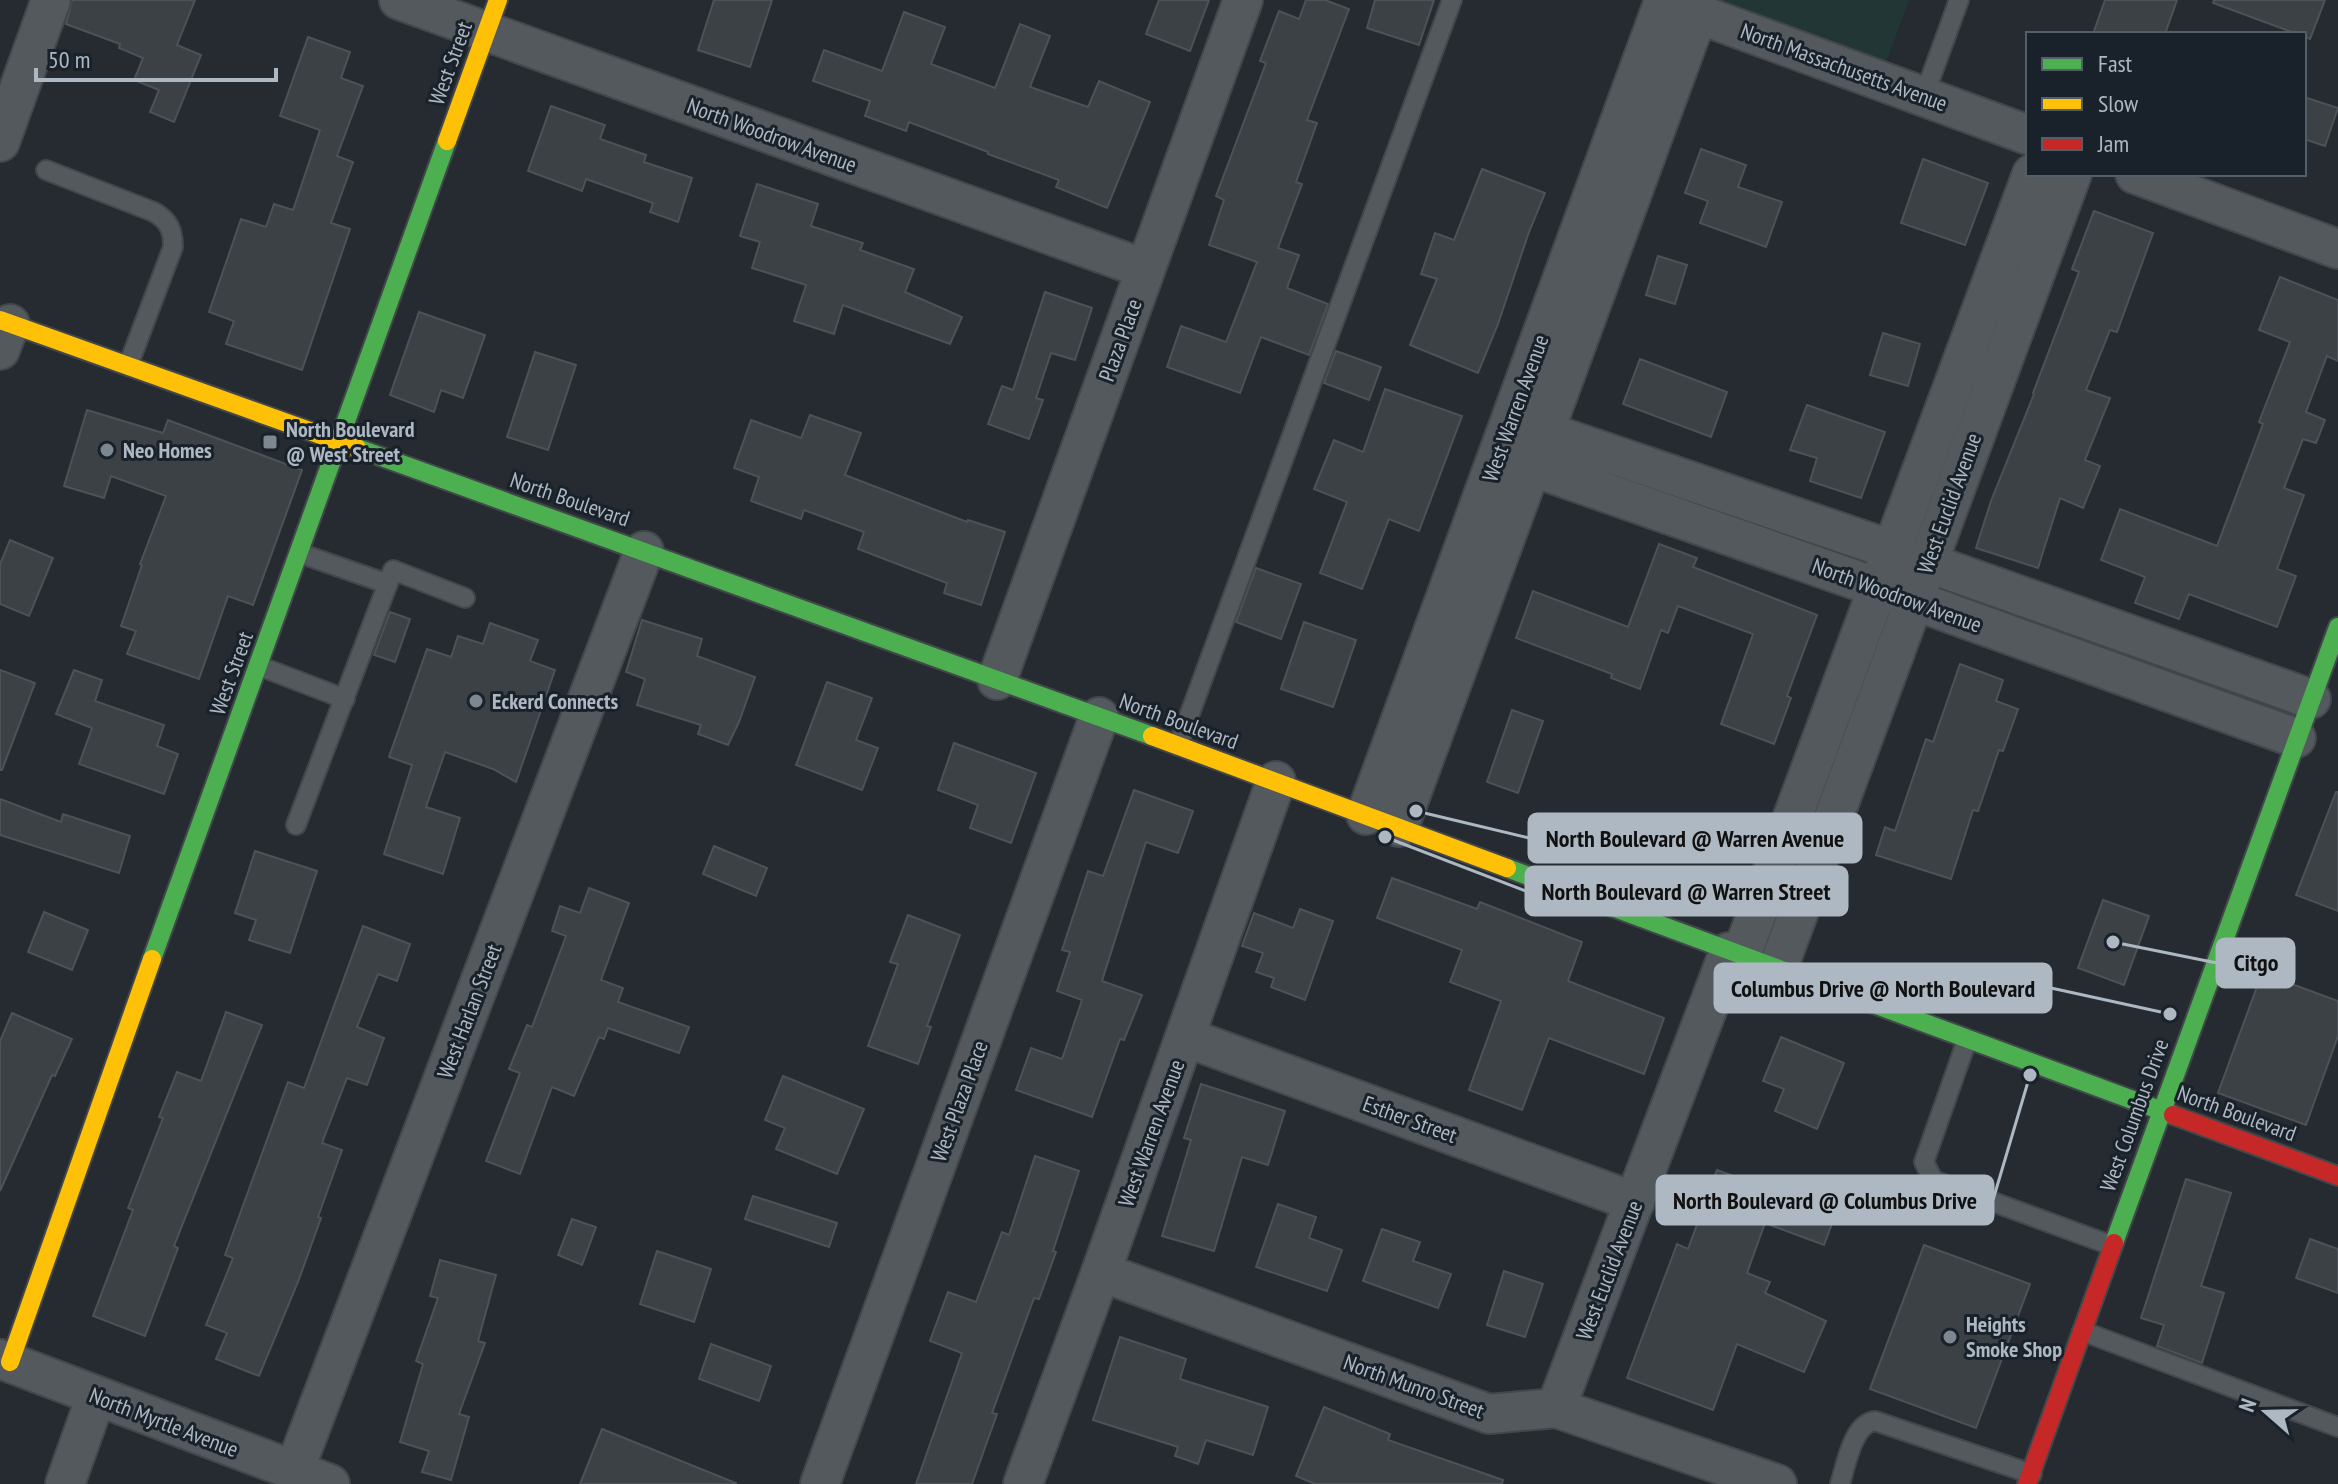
<svg xmlns="http://www.w3.org/2000/svg" width="2338" height="1484" viewBox="0 0 2338 1484" font-family="'PT Sans Narrow',sans-serif">
	<rect width="100%" height="100%" fill="#252b30"/>
	<!-- green -->
	<path fill="#223636" d="M1708 0H1909L1885 65Z"/>
	<!-- building -->
	<g fill="#3c4145" stroke="#4c5258" stroke-width="2">
		<path d="M72 0H195L177 45 201 55 174 122 150 112 159 90 134 80 143 58 119 48 120 44 66 24Z"/>
		<path d="M714 0H772L750 67 698 50Z"/>
		<path d="M1159 0H1209L1190 51 1146 34Z"/>
		<path d="M1306 0H1325L1349 9 1307 120 1317 123 1296 182 1302 184 1278 248 1299 255 1287 288 1328 304 1309 355 1261 337 1240 393 1167 367 1181 326 1226 342 1257 262 1209 245 1224 200 1216 196 1266 63 1260 61 1279 11 1299 19Z"/>
		<path d="M1375 0H1434L1419 45 1367 28Z"/>
		<path d="M2105 0H2177L2165 34H2093Z"/>
		<path d="M2214 0H2325L2310 39 2304 36V34H2297L2213 3Z"/>
		<path d="M904 12 945 27 931 64 995 88 1020 24 1050 36 1030 87 1088 107 1099 81 1150 102 1107 208 1056 187 1059 180 988 154V152L909 122 906 131 865 116 870 101 813 81 824 50 882 71Z"/>
		<path d="M308 37 350 52 341 78 363 86 337 156 353 162 331 223 350 229 302 370 226 344 234 321 209 312 241 219 266 227 274 204 293 210 320 130 280 116Z"/>
		<path d="M2304 97 2338 108 2325 146 2304 139Z"/>
		<path d="M551 106 605 125 600 139 646 155 644 162 692 178 678 222 650 212 653 203 586 179 582 191 528 171Z"/>
		<path d="M1701 149 1746 165 1738 187 1782 202 1766 247 1700 223 1708 201 1685 193Z"/>
		<path d="M1923 159 1988 183 1965 245 1901 223Z"/>
		<path d="M1482 169 1545 193 1529 232 1498 324 1478 373 1410 345 1437 279 1421 274 1435 233 1454 240Z"/>
		<path d="M757 184 818 204 811 226 863 243 860 250 914 269 905 292 962 317 950 344 843 305 834 334 794 321 806 285 752 268 760 242 740 236Z"/>
		<path d="M2094 211 2153 233 2117 332 2110 330 2086 390 2110 398 2085 460 2100 466 2083 508 2060 498 2038 568 1976 548 1991 501 2034 394 2033 393 2079 272 2072 269Z"/>
		<path d="M1658 256 1687 265 1675 304 1646 295Z"/>
		<path d="M2280 277 2338 300V361L2327 356 2306 412 2325 420 2316 443 2303 439 2284 488 2304 495 2277 569 2296 576 2277 627 2189 594 2179 619 2135 603 2145 577 2101 560 2120 509 2217 546 2263 424 2259 422 2290 342 2259 330Z"/>
		<path d="M1045 292 1092 308 1075 360 1051 353 1036 398 1043 400 1029 439 988 424 1002 386 1013 390Z"/>
		<path d="M419 312 485 335 463 398 441 390 434 412 390 395Z"/>
		<path d="M1883 333 1920 344 1908 386 1870 375Z"/>
		<path d="M1336 351 1381 367 1369 400 1324 383Z"/>
		<path d="M535 352 576 365 548 450 507 437Z"/>
		<path d="M1640 359 1727 392 1711 437 1623 404Z"/>
		<path d="M1385 389 1462 416 1419 531 1389 519 1362 589 1320 573 1347 502 1314 489 1334 440 1363 452Z"/>
		<path d="M1807 405 1885 432 1861 498 1810 481 1817 458 1790 450Z"/>
		<path d="M87 410 163 433 168 420 302 470 253 605 228 596 199 679 127 654 136 631 121 626 142 565 140 564 166 496 111 476 104 498 64 486Z"/>
		<path d="M810 415 861 433 845 475 967 522 968 520 1005 532 981 605 944 593 947 583 858 549 864 532 804 510 801 519 751 501 759 477 734 468 751 420 801 438Z"/>
		<path d="M10 540 53 558 29 616 0 604V564Z"/>
		<path d="M1659 544 1697 558 1693 567 1817 615 1787 696 1791 698 1774 744 1721 724 1753 634 1678 606 1668 633 1661 630 1640 689 1611 678 1612 674 1516 638 1533 591 1628 627Z"/>
		<path d="M1256 568 1301 584 1281 639 1236 622Z"/>
		<path d="M390 612 410 619 395 662 374 655Z"/>
		<path d="M642 620 702 639 697 656 755 677 739 722 728 745 698 734 701 725 637 705 645 679 626 672Z"/>
		<path d="M1304 622 1356 640 1333 707 1281 689Z"/>
		<path d="M490 623 538 640 530 661 555 670 516 782 493 769 445 752 426 807 460 818 443 874 384 854 412 765 389 757 427 649 451 657 458 636 483 644Z"/>
		<path d="M1960 664 2003 680 1996 701 2018 709 2003 751 1999 750 1978 811 1973 810 1951 879 1876 855 1885 827 1895 831 1926 739 1933 742Z"/>
		<path d="M0 670 35 683 2 770H0Z"/>
		<path d="M74 670 102 680 95 701 164 725 157 746 178 754 164 794 79 764 92 728 56 714Z"/>
		<path d="M827 682 872 698 856 740 878 748 862 790 796 765Z"/>
		<path d="M1512 710 1543 721 1518 793 1487 782Z"/>
		<path d="M954 743 1036 773 1011 843 970 828 978 805 938 790Z"/>
		<path d="M1134 790 1193 811 1178 853 1146 842 1102 981 1142 995 1124 1040 1120 1039 1092 1117 1016 1090 1031 1048 1062 1059 1082 1000 1057 991 1070 952 1062 950 1088 871 1103 876Z"/>
		<path d="M2336 792H2338V911L2296 895Z"/>
		<path d="M0 799 61 822 63 814 130 836 119 873 0 835Z"/>
		<path d="M714 846 767 868 756 896 703 874Z"/>
		<path d="M255 851 317 871 290 953 249 940 256 920 235 913Z"/>
		<path d="M1392 878 1477 909 1480 902 1582 942 1568 981 1664 1018 1644 1074 1549 1038 1522 1110 1469 1090 1501 1001 1450 982 1462 950 1377 918Z"/>
		<path d="M589 888 629 903 601 980 623 988 618 1002 689 1027 679 1053 608 1028 604 1039 599 1037 574 1096 552 1087 520 1174 486 1161 520 1073 509 1069 527 1025 532 1027 566 936 552 931 560 906 580 913Z"/>
		<path d="M2103 900 2149 916 2124 985 2078 968Z"/>
		<path d="M1300 909 1333 921 1305 1000 1271 987 1274 978 1256 972 1263 953 1242 946 1254 913 1293 928Z"/>
		<path d="M44 912 88 930 72 970 28 952Z"/>
		<path d="M908 915 960 935 927 1026 931 1027 918 1064 868 1046 898 964 890 962Z"/>
		<path d="M363 926 410 944 397 981 378 974 357 1027 384 1038 367 1085 347 1078 322 1143 342 1150 318 1217 321 1218 298 1282 259 1376 216 1359 227 1333 206 1325 233 1258 225 1255 288 1082 304 1088Z"/>
		<path d="M2262 973 2338 1001V1036L2306 1125 2218 1093Z"/>
		<path d="M226 1012 262 1025 174 1246 178 1248 145 1336 93 1316 133 1210 128 1208 163 1118 159 1117 177 1072 201 1081Z"/>
		<path d="M12 1013 72 1039 55 1076 52 1075 0 1191V1041Z"/>
		<path d="M1781 1037 1844 1063 1817 1129 1775 1111 1784 1089 1763 1081Z"/>
		<path d="M783 1076 864 1109 837 1174 776 1149 785 1128 765 1120Z"/>
		<path d="M1201 1084 1285 1111 1268 1165 1242 1157 1214 1251 1162 1236 1191 1140 1184 1138Z"/>
		<path d="M1035 1156 1079 1171 1053 1251 1056 1252 1039 1299 1034 1298 992 1413 997 1414 972 1484H916L962 1353 930 1341 948 1292 976 1302 1002 1232 1009 1235Z"/>
		<path d="M1717 1170 1798 1200 1800 1194 1838 1208 1824 1245 1765 1223 1747 1273 1770 1282 1765 1293 1826 1321 1804 1372 1737 1344 1713 1410 1627 1378 1677 1244 1688 1249Z"/>
		<path d="M2186 1179 2231 1193 2201 1286 2224 1293 2202 1363 2157 1346 2164 1325 2141 1318Z"/>
		<path d="M753 1196 837 1223 829 1247 745 1219Z"/>
		<path d="M1278 1204 1316 1217 1309 1238 1342 1250 1327 1291 1256 1267Z"/>
		<path d="M572 1219 596 1227 582 1265 558 1255Z"/>
		<path d="M1382 1229 1420 1242 1413 1261 1451 1274 1438 1308 1363 1281Z"/>
		<path d="M2310 1239 2338 1249V1293L2296 1278Z"/>
		<path d="M1924 1245 2030 1284 1976 1428 1870 1389Z"/>
		<path d="M657 1251 711 1269 694 1322 640 1304Z"/>
		<path d="M440 1260 496 1275 478 1341 485 1343 459 1414 469 1417 451 1480 422 1472 429 1451 400 1442 423 1364 416 1361 438 1298 430 1296Z"/>
		<path d="M1504 1271 1543 1284 1525 1337 1487 1325Z"/>
		<path d="M1120 1337 1186 1359 1180 1379 1268 1407 1253 1455 1206 1440 1198 1464 1175 1456 1178 1447 1093 1420Z"/>
		<path d="M711 1344 771 1366 759 1401 699 1379Z"/>
		<path d="M1324 1407 1390 1434 1388 1440 1503 1480 1502 1484H1315L1296 1476Z"/>
		<path d="M602 1429 736 1483 735 1484H580Z"/>
	</g>
	<g fill="none" stroke-linecap="round" stroke-linejoin="round">
		<defs>
			<g id="lane">
				<path d="M1924 96 1959 0"/>
				<path d="M46 170 154 212C169 221 173 230 173 247L128 366"/>
				<path d="M299 553 388 584"/>
				<path d="M259 666 345 699"/>
				<path d="M1178 746 1452 0"/>
				<path d="M296 825 393 570 465 598"/>
				<path d="M1967 1040 1924 1162 1933 1180 2113 1246"/>
				<path d="M2082 1331 2338 1427"/>
				<path d="M1840 1484C1846 1465 1853 1423 1875 1421L2032 1474"/>
			</g>
			<g id="street">
				<path d="M399 0 1145 269"/>
				<path d="M1674 5 2028 135"/>
				<path d="M0 142 51 0"/>
				<path d="M2135 174 2338 249"/>
				<path d="M0 350 10 324"/>
				<path d="M1520 423 1892 550 2311 699"/>
				<path d="M1507 458 1913 600 2296 738"/>
				<path d="M997 680 1243 0"/>
				<path d="M1366 815 1664 1"/>
				<path d="M1399 827 1698 14"/>
				<path d="M1741 956 2032 174"/>
				<path d="M1778 968 2072 174"/>
				<path d="M1185 1037 1635 1202"/>
				<path d="M1101 1272 1489 1414 1556 1408 1777 1484"/>
				<path d="M0 1359 330 1484"/>
				<path d="M1556 1408 1729 952"/>
				<path d="M294 1471 644 551"/>
				<path d="M65 1484 96 1397"/>
				<path d="M820 1484 1099 717"/>
				<path d="M1023 1484 1101 1272 1276 781"/>
			</g>
			<g id="fast">
				<path d="M357 448 1152 736"/>
				<path d="M1507 868 2173 1115"/>
				<path d="M152 959 447 141"/>
				<path d="M2114 1243 2338 627"/>
			</g>
			<g id="slow">
				<path d="M447 141 498 0"/>
				<path d="M0 320 357 448"/>
				<path d="M1152 736 1507 868"/>
				<path d="M10 1362 152 959"/>
			</g>
			<g id="jam">
				<path d="M2173 1115 2338 1176"/>
				<path d="M2027 1484 2114 1243"/>
			</g>
		</defs>
		<!-- lane casing -->
		<use href="#lane" stroke="#42474b" stroke-width="22"/>
		<!-- street casing -->
		<use href="#street" stroke="#42474b" stroke-width="42"/>
		<!-- fast casing -->
		<use href="#fast" stroke="#42474b" stroke-width="22"/>
		<!-- slow casing -->
		<use href="#slow" stroke="#42474b" stroke-width="22"/>
		<!-- jam casing -->
		<use href="#jam" stroke="#42474b" stroke-width="22"/>
		<!-- lane -->
		<use href="#lane" stroke="#54595e" stroke-width="18"/>
		<!-- street -->
		<use href="#street" stroke="#54595e" stroke-width="38"/>
		<!-- fast -->
		<use href="#fast" stroke="#4caf50" stroke-width="18"/>
		<!-- slow -->
		<use href="#slow" stroke="#ffc107" stroke-width="18"/>
		<!-- jam -->
		<use href="#jam" stroke="#c62828" stroke-width="18"/>
	</g>
	<!-- markers -->
	<g fill="#7d8790" stroke="#19222a" stroke-width="3">
		<rect x="262" y="434" width="16" height="16" rx="4"/>
		<circle cx="107" cy="450" r="8"/>
		<circle cx="476" cy="701" r="8"/>
		<circle cx="1950" cy="1337" r="8"/>
	</g>
	<g text-anchor="middle" stroke-width="6" stroke-linejoin="round" paint-order="stroke">
		<!-- street labels -->
		<g font-size="22" fill="#adb8c3" stroke="#19222a">
			<text transform="translate(450 63) rotate(-70)" y="8">West Street</text>
			<text transform="translate(1844 67) rotate(20)" y="8">North Massachusetts Avenue</text>
			<text transform="translate(772 135) rotate(20)" y="8">North Woodrow Avenue</text>
			<text transform="translate(1120 340) rotate(-70)" y="8">Plaza Place</text>
			<text transform="translate(1515 408) rotate(-70)" y="8">West Warren Avenue</text>
			<text transform="translate(570 499) rotate(19)" y="8">North Boulevard</text>
			<text transform="translate(1949 503) rotate(-70)" y="8">West Euclid Avenue</text>
			<text transform="translate(1897 595) rotate(20)" y="8">North Woodrow Avenue</text>
			<text transform="translate(231 673) rotate(-70)" y="8">West Street</text>
			<text transform="translate(1179 721) rotate(20)" y="8">North Boulevard</text>
			<text transform="translate(469 1011) rotate(-69)" y="8">West Harlan Street</text>
			<text transform="translate(959 1101) rotate(-70)" y="8">West Plaza Place</text>
			<text transform="translate(2237 1113) rotate(20)" y="8">North Boulevard</text>
			<text transform="translate(2134 1115) rotate(-70)" y="8">West Columbus Drive</text>
			<text transform="translate(1410 1119) rotate(20)" y="8">Esther Street</text>
			<text transform="translate(1151 1133) rotate(-70)" y="8">West Warren Avenue</text>
			<text transform="translate(1609 1270) rotate(-69)" y="8">West Euclid Avenue</text>
			<text transform="translate(1414 1386) rotate(20)" y="8">North Munro Street</text>
			<text transform="translate(164 1422) rotate(21)" y="8">North Myrtle Avenue</text>
		</g>
		<!-- poi labels -->
		<g font-size="22" font-weight="bold" fill="#adb8c3" stroke="#19222a" text-anchor="start">
			<text x="286" y="437">North Boulevard<tspan x="286" dy="25">@ West Street</tspan></text>
			<text x="123" y="458">Neo Homes</text>
			<text x="492" y="709">Eckerd Connects</text>
			<text x="1966" y="1332">Heights<tspan x="1966" dy="25">Smoke Shop</tspan></text>
		</g>
	</g>
	<!-- callouts -->
	<path fill="none" stroke="#adb8c3" stroke-width="3" d="M1416 811L1529 838M1385 837L1526 891M2113 942L2217 963M2170 1014L2051 988M2030 1075L1993 1200"/>
	<g fill="#adb8c3" stroke="#19222a" stroke-width="3">
		<circle cx="1416" cy="811" r="8"/>
		<circle cx="1385" cy="837" r="8"/>
		<circle cx="2113" cy="942" r="8"/>
		<circle cx="2170" cy="1014" r="8"/>
		<circle cx="2030" cy="1075" r="8"/>
	</g>
	<g fill="#adb8c3" stroke="#adb8c3" stroke-width="3">
		<rect x="1529" y="814" width="332" height="48" rx="8"/>
		<rect x="1526" y="867" width="321" height="48" rx="8"/>
		<rect x="2217" y="939" width="77" height="48" rx="8"/>
		<rect x="1715" y="964" width="336" height="48" rx="8"/>
		<rect x="1657" y="1176" width="336" height="48" rx="8"/>
	</g>
	<g font-size="24" text-anchor="middle" font-weight="bold" fill="#111">
		<text x="1695" y="847">North Boulevard @ Warren Avenue</text>
		<text x="1686" y="900">North Boulevard @ Warren Street</text>
		<text x="2256" y="971">Citgo</text>
		<text x="1883" y="997">Columbus Drive @ North Boulevard</text>
		<text x="1825" y="1209">North Boulevard @ Columbus Drive</text>
	</g>
	<!-- legend -->
	<rect x="2026" y="32" width="280" height="144" fill="#19222a" stroke="#545e67" stroke-width="2"/>
	<rect x="2042" y="58" width="40" height="12" fill="#4caf50" stroke="#545e67" stroke-width="2"/>
	<text x="2098" y="72" font-size="24" fill="#adb8c3">Fast</text>
	<rect x="2042" y="98" width="40" height="12" fill="#ffc107" stroke="#545e67" stroke-width="2"/>
	<text x="2098" y="112" font-size="24" fill="#adb8c3">Slow</text>
	<rect x="2042" y="138" width="40" height="12" fill="#c62828" stroke="#545e67" stroke-width="2"/>
	<text x="2098" y="152" font-size="24" fill="#adb8c3">Jam</text>
	<!-- north arrow -->
	<g transform="translate(2266 1412) rotate(290)" stroke="#19222a" stroke-width="6" paint-order="stroke">
	<path d="M0-6L14 30L0 20L-14 30Z" fill="#adb8c3"/>
	<text y="-12" font-size="22" font-weight="bold" text-anchor="middle" fill="#adb8c3">N</text>
	</g>
	<!-- scale -->
	<path d="M36 68v12h240v-12" fill="none" stroke="#adb8c3" stroke-width="4"/>
	<text x="48" y="68" font-size="24" fill="#adb8c3" stroke="#19222a" stroke-width="6" paint-order="stroke">50 m</text>
</svg>
